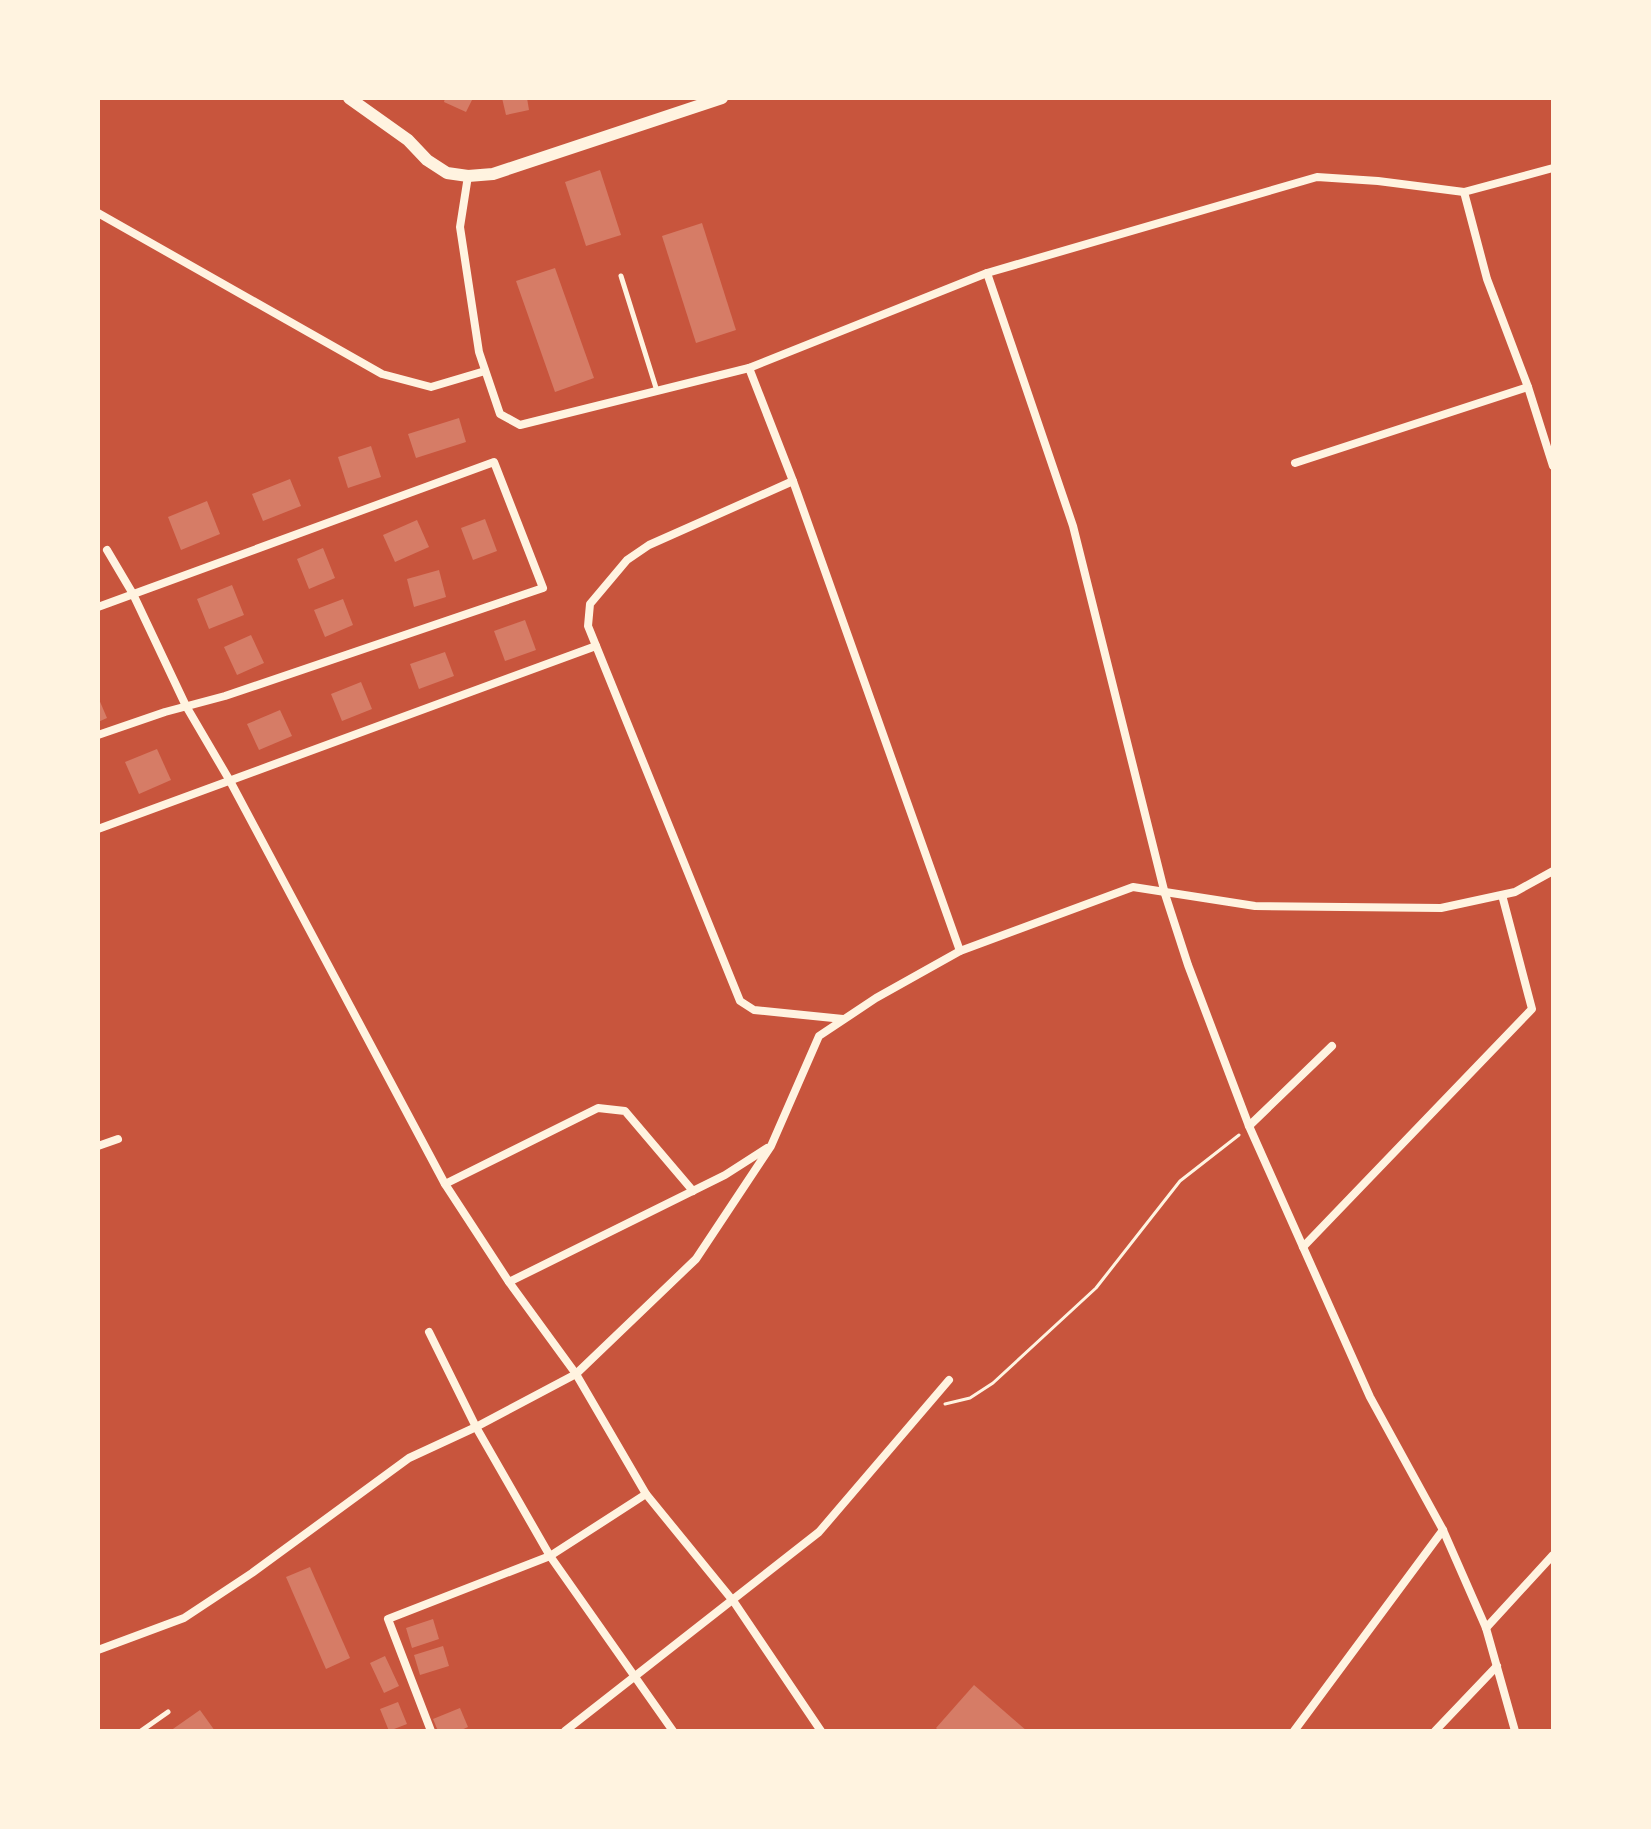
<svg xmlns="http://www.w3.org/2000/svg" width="1651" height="1829" viewBox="0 0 1651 1829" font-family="Barlow,sans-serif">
	<rect width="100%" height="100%" fill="#c8553d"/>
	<!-- building -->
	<g fill="#d67c66">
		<path d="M445 98H473L466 112 444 102Z"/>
		<path d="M502 98H527L529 110 506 115Z"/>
		<path d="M600 170 621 235 586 246 565 182Z"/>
		<path d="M702 223 736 330 696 343 662 236Z"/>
		<path d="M555 268 594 378 555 392 516 281Z"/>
		<path d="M459 418 466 442 416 458 408 434Z"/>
		<path d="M371 446 381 477 348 488 338 457Z"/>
		<path d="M290 479 301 506 263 521 252 494Z"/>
		<path d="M207 501 220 534 181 550 168 517Z"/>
		<path d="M485 519 497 551 473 560 461 528Z"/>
		<path d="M417 520 429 547 395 562 383 535Z"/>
		<path d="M323 548 335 578 309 589 297 559Z"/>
		<path d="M439 570 446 597 414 607 407 579Z"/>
		<path d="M232 585 244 615 209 629 197 599Z"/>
		<path d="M343 599 353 625 325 637 314 610Z"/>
		<path d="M525 620 536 650 505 661 494 631Z"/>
		<path d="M251 635 264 663 237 675 224 647Z"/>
		<path d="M445 652 454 676 419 689 410 664Z"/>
		<path d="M361 682 372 709 342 721 331 694Z"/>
		<path d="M98 697 107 718 98 722Z"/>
		<path d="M280 710 292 736 259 750 247 724Z"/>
		<path d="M157 749 171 780 139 794 125 762Z"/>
		<path d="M310 1567 350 1658 326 1669 286 1577Z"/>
		<path d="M433 1619 439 1639 412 1648 406 1628Z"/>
		<path d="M443 1646 449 1666 420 1675 414 1655Z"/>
		<path d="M385 1656 399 1686 384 1693 370 1663Z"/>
		<path d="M974 1685 1027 1731H939L936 1728Z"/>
		<path d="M398 1702 407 1724 389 1731 380 1709Z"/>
		<path d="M460 1708 468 1727 459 1731H438L433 1719Z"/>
		<path d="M200 1710 215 1731H170Z"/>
	</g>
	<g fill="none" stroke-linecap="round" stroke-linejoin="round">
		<!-- path -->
		<path stroke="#fff3e0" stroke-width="3" d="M945 1404 970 1398 993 1383 1096 1288 1180 1181 1239 1135"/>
		<!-- service -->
		<g stroke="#fff3e0" stroke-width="5">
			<path d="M621 276 657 391"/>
			<path d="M141 1731 168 1712"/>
		</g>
		<!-- minor -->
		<g stroke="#fff3e0" stroke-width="8">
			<path d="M468 176 460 227 479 352 500 414 520 425 749 368 987 273 1317 177 1378 181 1464 192 1553 168"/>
			<path d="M1464 192 1487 279 1528 387 1553 466"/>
			<path d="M98 213 382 374 431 387 485 371"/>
			<path d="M987 273 1073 526 1165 894 1188 965 1249 1126 1370 1397 1443 1530 1486 1628 1515 1731"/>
			<path d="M749 368 793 481 960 951"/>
			<path d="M1295 463 1528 387"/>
			<path d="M793 481 649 545 627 560 590 604 588 626 740 1001 754 1010 843 1019"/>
			<path d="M107 550 133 594 186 706 230 781 445 1184 509 1282 576 1374 646 1494"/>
			<path d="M98 607 494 462 543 588 225 696 165 712 98 735"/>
			<path d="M98 829 596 646"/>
			<path d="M1249 1126 1332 1046"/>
			<path d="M98 1146 118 1139"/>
			<path d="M445 1184 598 1108 625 1111 693 1191"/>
			<path d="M1303 1247 1532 1009 1502 895"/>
			<path d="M509 1282 725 1175 767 1148"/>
			<path d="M429 1332 476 1427 550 1556 673 1731"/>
			<path d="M1486 1628 1553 1555"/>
			<path d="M98 1650 184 1618 252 1573 409 1458 476 1427 576 1374 696 1259 771 1146 819 1036 876 998 960 951 1133 887 1255 906 1441 908 1515 892 1553 871"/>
			<path d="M431 1731 388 1619 550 1556 646 1494 734 1602 821 1731"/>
			<path d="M565 1731 819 1532 949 1380"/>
			<path d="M1294 1731 1443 1530"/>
			<path d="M1435 1731 1497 1666"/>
		</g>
		<!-- tertiary -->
		<path stroke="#fff3e0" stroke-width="12" d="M349 98 408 140 427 160 447 173 468 176 493 174 722 98"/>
	</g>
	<!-- border -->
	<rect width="1651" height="1829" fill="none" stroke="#fff3e0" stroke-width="200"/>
</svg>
